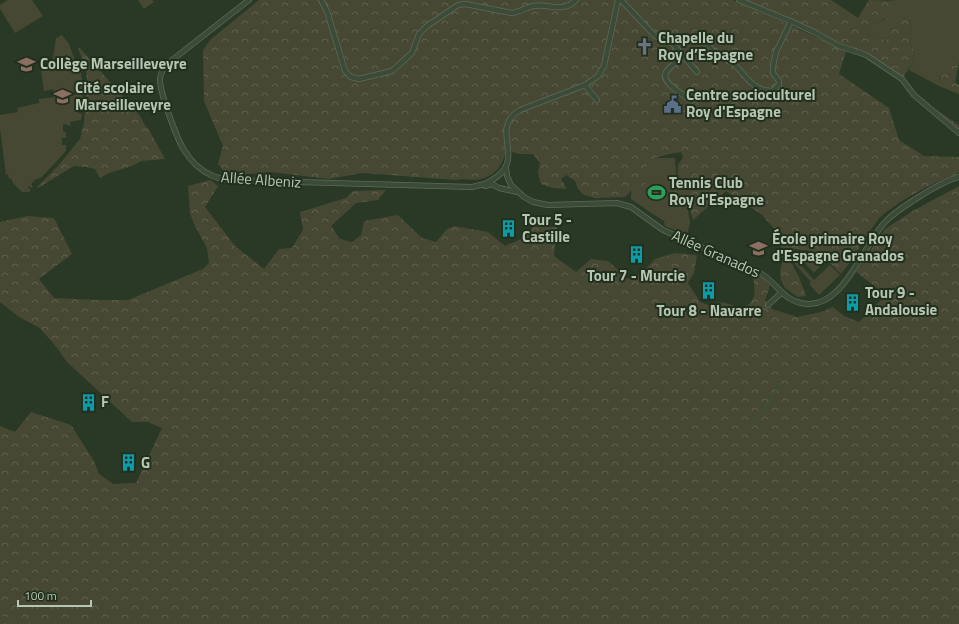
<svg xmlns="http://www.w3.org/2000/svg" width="959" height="624" viewBox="0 0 959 624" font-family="'Titillium Web',sans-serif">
	<defs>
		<pattern id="forest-crowns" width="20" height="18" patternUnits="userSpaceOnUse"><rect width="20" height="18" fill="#474834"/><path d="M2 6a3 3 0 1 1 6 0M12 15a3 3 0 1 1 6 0" fill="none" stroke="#5f614f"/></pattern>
		<pattern id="park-tufts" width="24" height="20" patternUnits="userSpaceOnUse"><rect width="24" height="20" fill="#474834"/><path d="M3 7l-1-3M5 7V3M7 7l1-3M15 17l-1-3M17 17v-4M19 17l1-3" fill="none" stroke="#5f614f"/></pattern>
	</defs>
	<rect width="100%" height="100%" fill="#293925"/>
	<!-- grass -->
	<g fill="#474834">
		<path d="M8 0H32L43 16 15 33 0 9V5Z"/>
		<path d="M138 0H152L154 2 144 9Z"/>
		<path d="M888 0H959V62L958 66 951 65 939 76V86L909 70 915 60 914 52 910 43 911 36 909 21 904 18 886 40 873 37 867 33 870 25 884 20 896 1Z"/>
		<path d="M62 35 69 44 77 67H80L82 80 83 102H78V113L82 114 81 120 70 122 71 126 65 124 63 125V131L66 132V138H62V145H66V151L41 178 36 179 31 184 33 187 31 188 29 186 28 187 31 190 29 192H22L13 183 11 178 9 179 8 174 6 175 0 128V115L18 112 17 108 39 103V99L54 97 53 89 44 91 41 70 48 69 53 58 56 38Z"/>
		<path d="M632 158H675L677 185 686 197 690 223 687 235 665 226 664 221C652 214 643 207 631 199Z"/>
		<path d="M809 252 822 264 814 273 801 259Z"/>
		<path d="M790 253 814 280 830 265 840 275 819 295 809 284 811 282 787 255Z"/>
	</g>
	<!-- forest -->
	<g fill="url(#forest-crowns)">
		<path d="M259 0H733L792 26 846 51 839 74 889 108 899 140 924 156 959 157V173C941 178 888 206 877 221 864 238 855 257 841 274L828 261 811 251 794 249 791 263 799 277 806 296 798 297 785 288 781 280 780 271 783 259 779 234 761 214 726 191 693 220 687 197 658 200 654 198 653 192 677 190 678 165 683 157 681 152 669 154 649 160 643 176 646 187 634 188 625 197 595 198 584 195 578 189 575 181 566 175 561 179 567 189 553 188 541 184 538 173 540 163 533 154H519L506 150C503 165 496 175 481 179 473 181 464 178 456 180L362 173 329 179 270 172 238 175 229 177 218 164 223 146 204 101 203 50 210 40Z"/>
		<path d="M744 0H831L858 18 869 0 896 1C889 17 887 19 870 25L867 33 873 37 886 40 889 37 890 30 898 19 904 18 909 21 911 36 910 43 914 52 915 60 903 77 860 51 833 41Z"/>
		<path d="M79 47 140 116 146 127 148 128 165 159 141 161 132 166 109 173 100 178 95 169 87 167 74 166 38 188 37 187 58 166 80 139 84 123 87 79 85 64 78 49Z"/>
		<path d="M951 65 958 66 955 83 959 85V94L939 86 940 72 944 67Z"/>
		<path d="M935 109 959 125V130Z"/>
		<path d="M210 180 218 186 205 207 235 246 264 269 279 249 292 248 303 230 300 212 346 198 353 191 386 190 378 200 356 203 331 226 340 239 352 242 361 235 364 221 398 215 422 238 436 242 447 229 454 226 488 232 505 246 523 238 534 226 557 227 554 256 576 272 591 259 608 261 628 279 643 272 655 259 675 253 697 255 694 273 688 283 700 302 708 305C723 300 727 303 741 309 758 300 755 293 753 276L764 278 770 286 765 300 772 309 797 317 821 312 833 307 844 316 859 322 881 300 877 288 856 272 885 229 911 212 959 186V624H0V426L15 432 31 412 71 425 94 461 99 474 113 484 136 483 162 428 148 422H132L66 361 58 349 40 328 19 317 0 302V222L27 216 54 218 72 254 39 279 54 298 96 300H128L203 269 209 263 207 248 194 224 190 213 188 186Z"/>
	</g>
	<!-- park -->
	<path fill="url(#park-tufts)" d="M0 615 38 624H0Z"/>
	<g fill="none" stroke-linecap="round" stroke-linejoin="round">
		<!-- stream -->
		<path stroke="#395431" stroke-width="1.5" d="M753 426 781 383"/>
		<defs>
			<g id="minor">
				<path d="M249 0 167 64C163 69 160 74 160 80 160 93 177 139 184 150 187 155 192 161 196 165 205 173 216 179 229 180L472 187C476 186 481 185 485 184 489 182 494 179 498 176 524 154 489 129 520 110L585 85 598 76 604 66 618 0"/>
				<path d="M321 0 327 11 345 71 351 77 359 79 392 71 412 53 419 34 427 26 458 5 465 4 512 13C520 12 525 8 533 6 549 3 563 14 576 0"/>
				<path d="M621 0 655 36 673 44 697 72"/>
				<path d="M739 0 797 24 814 32 839 46 866 55 902 79 914 95 959 133"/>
				<path d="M708 45C711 47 711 50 714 52 719 57 729 60 735 65 747 77 753 91 772 91L779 85V81L773 73V66L776 52 791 21"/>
				<path d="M683 57C678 61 670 66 666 72 660 82 682 94 689 99"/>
				<path d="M585 85 597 100"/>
				<path d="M506 167 507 176 511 185 524 197 533 202 548 205 617 203 631 207 663 230 760 273C776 282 782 299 801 303 843 313 863 244 886 221 899 208 942 181 959 177"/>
				<path d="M485 186 492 184 499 188 517 192"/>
				<path d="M768 305 781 293"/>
			</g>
		</defs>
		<!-- minor casing -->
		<use href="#minor" stroke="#5c6b58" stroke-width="6"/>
		<!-- minor -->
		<use href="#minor" stroke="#3c4a38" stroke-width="4.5"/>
	</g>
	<!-- icons -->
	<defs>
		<symbol id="church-bare" viewBox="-9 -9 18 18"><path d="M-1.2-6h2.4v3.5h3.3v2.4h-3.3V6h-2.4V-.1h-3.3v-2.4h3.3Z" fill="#6b7280" stroke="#212f1d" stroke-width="2.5" paint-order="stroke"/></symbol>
		<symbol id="school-bare" viewBox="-9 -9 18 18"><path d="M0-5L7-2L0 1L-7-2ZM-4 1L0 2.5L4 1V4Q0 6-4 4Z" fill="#8d6e63" stroke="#212f1d" stroke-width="2.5" paint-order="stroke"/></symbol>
		<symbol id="civic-bare" viewBox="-9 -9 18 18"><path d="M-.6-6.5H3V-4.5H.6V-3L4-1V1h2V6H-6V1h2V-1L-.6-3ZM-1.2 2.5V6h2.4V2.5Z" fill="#5c6f8a" stroke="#212f1d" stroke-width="2.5" paint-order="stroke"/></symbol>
		<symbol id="stadium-bare" viewBox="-9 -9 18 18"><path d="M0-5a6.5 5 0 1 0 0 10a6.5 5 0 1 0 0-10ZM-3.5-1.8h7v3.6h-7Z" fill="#2e9e5b" stroke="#212f1d" stroke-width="2.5" paint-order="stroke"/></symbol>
		<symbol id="building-bare" viewBox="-9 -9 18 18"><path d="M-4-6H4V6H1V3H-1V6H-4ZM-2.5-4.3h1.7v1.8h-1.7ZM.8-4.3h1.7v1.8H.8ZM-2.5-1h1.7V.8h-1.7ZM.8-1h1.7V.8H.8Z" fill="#0f9aa8" stroke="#212f1d" stroke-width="2.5" paint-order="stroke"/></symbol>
	</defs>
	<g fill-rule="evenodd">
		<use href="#church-bare" x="632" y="34" width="25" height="25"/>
		<use href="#school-bare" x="14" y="52" width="25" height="25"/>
		<use href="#school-bare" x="50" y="84" width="25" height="25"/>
		<use href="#civic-bare" x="660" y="92" width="25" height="25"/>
		<use href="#stadium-bare" x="644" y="180" width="25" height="25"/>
		<use href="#building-bare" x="496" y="216" width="25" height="25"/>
		<use href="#school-bare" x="746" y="236" width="25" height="25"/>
		<use href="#building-bare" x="624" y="242" width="25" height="25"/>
		<use href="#building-bare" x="696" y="278" width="25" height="25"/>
		<use href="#building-bare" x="840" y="290" width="25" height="25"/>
		<use href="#building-bare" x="76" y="390" width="25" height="25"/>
		<use href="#building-bare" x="116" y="450" width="25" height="25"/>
	</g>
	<g text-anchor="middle" stroke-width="4" stroke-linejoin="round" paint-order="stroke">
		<!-- poi labels -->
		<g font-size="15" font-weight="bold" fill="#b7c6b3" stroke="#212f1d" text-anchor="start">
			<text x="658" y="43">Chapelle du<tspan x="658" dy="17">Roy d’Espagne</tspan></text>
			<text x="40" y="69">Collège Marseilleveyre</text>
			<text x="75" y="93">Cité scolaire<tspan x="75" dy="17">Marseilleveyre</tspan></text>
			<text x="686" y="100">Centre socioculturel<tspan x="686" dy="17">Roy d'Espagne</tspan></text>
			<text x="669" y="188">Tennis Club<tspan x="669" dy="17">Roy d'Espagne</tspan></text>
			<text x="522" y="225">Tour 5 -<tspan x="522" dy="17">Castille</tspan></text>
			<text x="772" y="244">École primaire Roy<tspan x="772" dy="17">d'Espagne Granados</tspan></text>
			<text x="636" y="281" text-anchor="middle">Tour 7 - Murcie</text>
			<text x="865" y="298">Tour 9 -<tspan x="865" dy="17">Andalousie</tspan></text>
			<text x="709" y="316" text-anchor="middle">Tour 8 - Navarre</text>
			<text x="101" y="407">F</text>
			<text x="141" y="468">G</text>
		</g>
		<!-- street labels -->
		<g font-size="15" fill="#b7c6b3" stroke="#212f1d">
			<text transform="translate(261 180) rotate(4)" y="5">Allée Albeniz</text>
			<text transform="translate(716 254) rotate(24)" y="5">Allée Granados</text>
		</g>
	</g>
	<!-- scale -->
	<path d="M18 600v6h73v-6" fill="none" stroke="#b7c6b3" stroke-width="2"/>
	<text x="24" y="600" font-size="12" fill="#b7c6b3" stroke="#212f1d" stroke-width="3" paint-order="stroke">100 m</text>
</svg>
